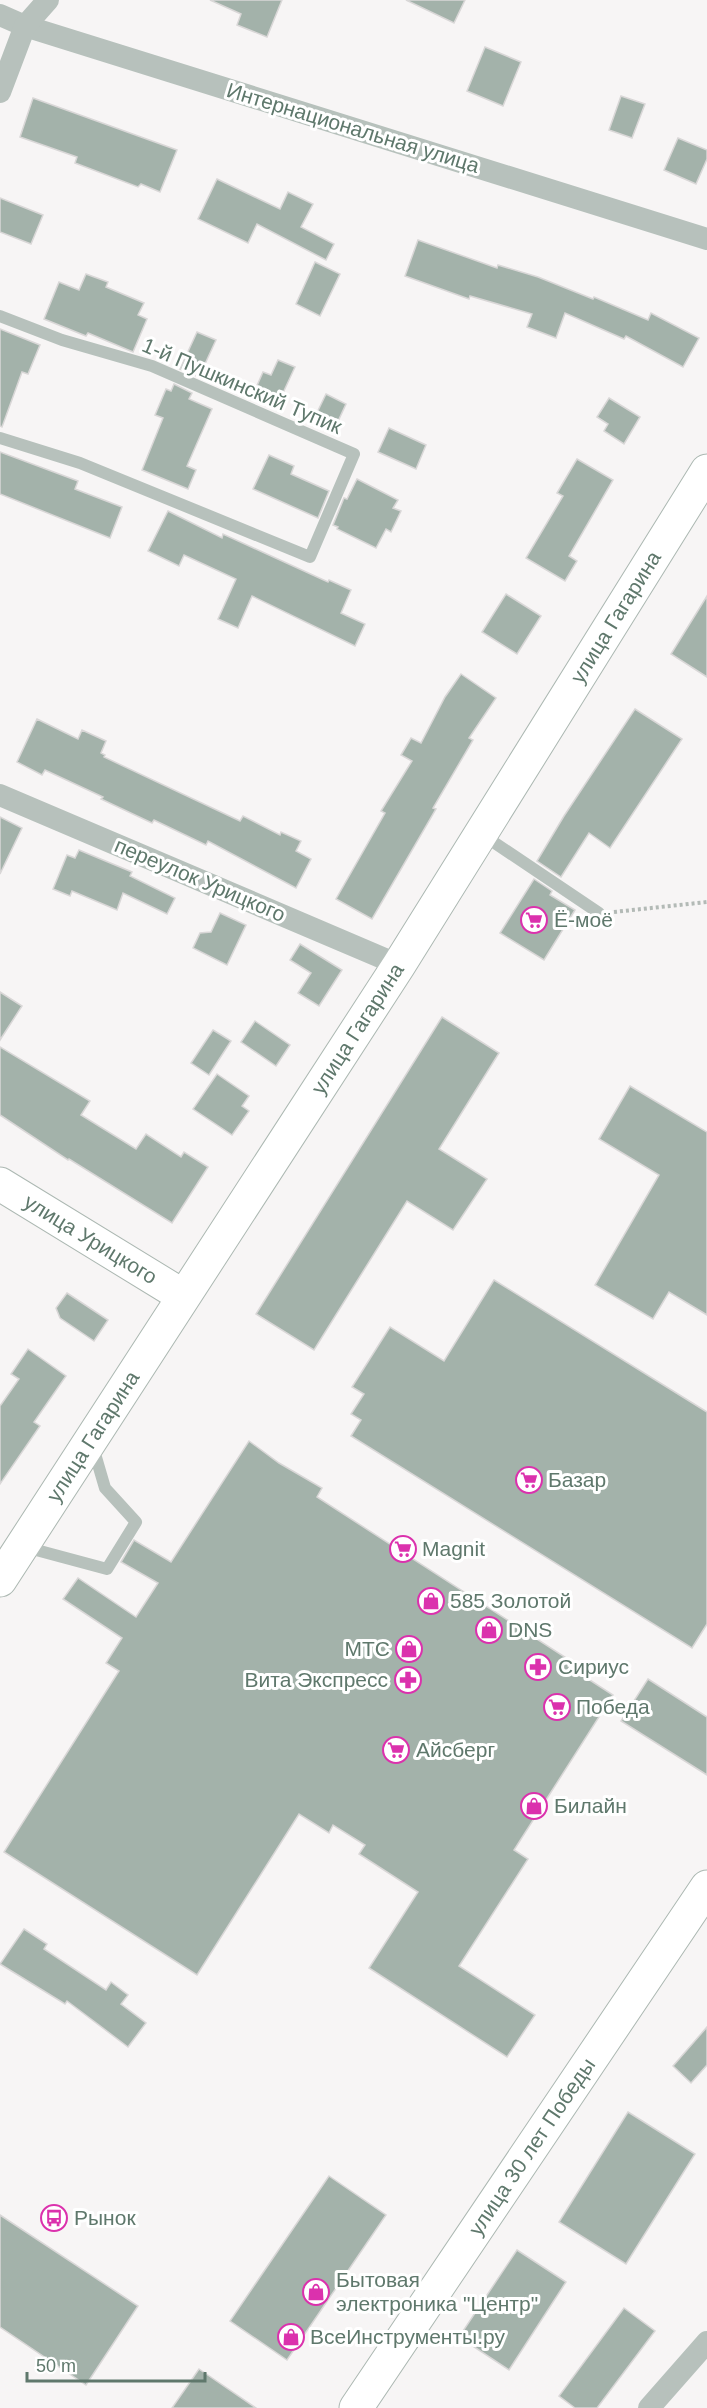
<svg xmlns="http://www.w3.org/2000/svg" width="707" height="2408" viewBox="0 0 707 2408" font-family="Helvetica,sans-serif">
	<rect width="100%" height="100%" fill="#f7f5f5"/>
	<!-- building -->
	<g fill="#a3b2aa" stroke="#d9d7d7" stroke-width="1.5">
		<path d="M210 0H282L267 37 237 25 241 14Z"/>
		<path d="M406 0H465L454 23Z"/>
		<path d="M485 47 521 62 503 106 467 91Z"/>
		<path d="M621 96 645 104 632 138 609 130Z"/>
		<path d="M33 98 177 150 160 192 141 184 138 187 75 163 77 157 20 137Z"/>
		<path d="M678 138 707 150V159L696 184 664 170Z"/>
		<path d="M217 179 280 209 288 192 313 204 301 227 334 244 326 260 257 224 248 243 198 219Z"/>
		<path d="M0 198 43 215 31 244 0 232Z"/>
		<path d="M418 240 497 268 498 265 538 277 593 299 594 297 648 320 651 313 699 338 683 367 626 336 624 339 565 313 556 338 527 327 532 314 470 296 469 299 405 276Z"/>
		<path d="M315 262 340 274 320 316 296 304Z"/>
		<path d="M86 274 108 282 106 287 144 303 138 315 147 319 133 352 88 333 86 336 44 319 59 282 79 290Z"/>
		<path d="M0 329 40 345 28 374 22 372 2 427 0 426Z"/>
		<path d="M197 332 216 340 199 377 180 369Z"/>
		<path d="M278 360 295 367 276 408 252 397 263 372 271 375Z"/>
		<path d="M174 384 192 393 189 399 212 409 187 466 196 470 188 489 142 470 163 418 155 415 166 389 171 391Z"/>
		<path d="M326 394 346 404 333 432 312 423Z"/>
		<path d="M609 398 640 417 624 444 604 431 608 424 597 417Z"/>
		<path d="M389 428 426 445 416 469 378 452Z"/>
		<path d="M0 452 78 481 75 489 122 507 110 538 0 494Z"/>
		<path d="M269 455 294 466 291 474 329 491 318 518 253 489Z"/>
		<path d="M577 459 613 480 569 556 577 561 565 581 526 558 563 496 557 493Z"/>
		<path d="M357 479 398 500 393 508 401 511 391 532 386 529 376 548 337 529 338 527 333 525 344 498 347 499Z"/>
		<path d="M168 511 222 538 223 534 328 582 329 580 351 590 341 613 365 624 355 646 252 596 238 628 218 619 236 579 184 555 179 566 148 551Z"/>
		<path d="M506 594 541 616 517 654 482 632Z"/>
		<path d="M707 596V677L671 654Z"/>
		<path d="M461 674 496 698 469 738 473 740 433 808 436 809 372 919 336 899 385 813 381 811 412 761 401 755 411 738 421 743 445 697Z"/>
		<path d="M635 709 682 739 610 848 589 833 561 877 537 861 564 816Z"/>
		<path d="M37 719 78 739 82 730 106 741 101 753 105 755 104 757 240 821 243 816 280 835 281 832 301 841 296 851 311 859 296 888 208 841 206 845 154 820 152 823 101 799 103 797 45 770 42 775 17 762Z"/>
		<path d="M0 817 22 828 0 874Z"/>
		<path d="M79 850 132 872 130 876 175 898 167 914 123 893 117 910 72 891 70 896 53 889 67 855 75 858Z"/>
		<path d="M534 879 552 891 550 895 575 910 544 960 500 933Z"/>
		<path d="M220 913 246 925 227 965 193 948 200 933 211 932Z"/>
		<path d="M300 944 342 970 319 1006 298 993 311 973 290 960Z"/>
		<path d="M0 992 22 1006 0 1040Z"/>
		<path d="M442 1017 499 1053 439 1149 487 1179 453 1230 407 1201 314 1350 256 1314Z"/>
		<path d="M255 1021 290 1045 276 1066 241 1042Z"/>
		<path d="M213 1030 231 1041 209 1075 191 1063Z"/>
		<path d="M0 1047 90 1101 81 1115 136 1149 146 1134 181 1157 184 1152 208 1167 172 1223 69 1159 68 1160 0 1115Z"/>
		<path d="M217 1074 249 1096 242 1106 249 1111 232 1135 193 1109Z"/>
		<path d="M630 1086 707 1132V1315L669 1292 653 1319 595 1285 659 1175 599 1139Z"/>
		<path d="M494 1280 707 1412V1624L692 1648 351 1436 361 1420 351 1414 364 1394 352 1387 390 1327 444 1361Z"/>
		<path d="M67 1293 108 1320 94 1341 60 1318 56 1308Z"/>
		<path d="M28 1349 66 1376 34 1422 40 1426 0 1484V1406L19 1379 11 1374Z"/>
		<path d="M249 1441 279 1463 322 1488 317 1497 571 1661 568 1666 613 1695 514 1850 528 1859 459 1966 535 2015 507 2057 369 1968 418 1892 359 1854 365 1845 333 1825 329 1833 299 1814 197 1975 4 1852 119 1671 106 1663 122 1638 63 1599 78 1578 136 1617 158 1583 121 1562 134 1540 171 1562Z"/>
		<path d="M648 1679 707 1717V1775L621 1721Z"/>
		<path d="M24 1929 47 1944 44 1949 106 1990 111 1982 128 1995 121 2004 146 2023 128 2047 67 2001 65 2004 0 1964Z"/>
		<path d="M707 2027V2065L691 2083 673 2066Z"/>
		<path d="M628 2112 695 2154 626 2264 559 2222Z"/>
		<path d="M329 2176 386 2215 287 2360 230 2321Z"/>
		<path d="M0 2215 138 2306 86 2385 0 2327Z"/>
		<path d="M517 2250 566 2282 509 2370 459 2337Z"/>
		<path d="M624 2308 655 2331 597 2408H575L559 2396Z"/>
		<path d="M199 2369 256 2408H172Z"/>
	</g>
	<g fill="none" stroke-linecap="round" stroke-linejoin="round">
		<defs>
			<g id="secondary">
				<path id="s1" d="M0 1184 183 1296"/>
				<path id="s2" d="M0 1580 399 965 707 471"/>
				<path id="s3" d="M356 2408 707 1887"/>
			</g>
		</defs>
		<!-- secondary casing -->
		<use href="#secondary" stroke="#acb8b2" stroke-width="35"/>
		<!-- path -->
		<path stroke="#b3bab6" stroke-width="4" stroke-dasharray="3 3" stroke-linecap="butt" d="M614 912 707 902"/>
		<!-- lane -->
		<g stroke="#b7c1bc" stroke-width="12">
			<path d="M0 316 62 340 152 366 354 454 310 557 80 463 0 438"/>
			<path d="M483 835 599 913"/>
			<path d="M25 1547 107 1569 136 1522 105 1488 93 1447"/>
		</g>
		<!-- street -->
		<g stroke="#b7c1bc" stroke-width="22">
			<path d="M0 15 25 26 707 239"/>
			<path d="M0 92 25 26 48 0"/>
			<path d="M0 795 399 965"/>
			<path d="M649 2408 707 2342"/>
		</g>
		<!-- secondary -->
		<use href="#secondary" stroke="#fff" stroke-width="33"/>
	</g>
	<!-- icons -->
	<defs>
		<symbol id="supermarket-ring" viewBox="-11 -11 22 22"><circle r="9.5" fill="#fff" stroke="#db31ad" stroke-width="1.5"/><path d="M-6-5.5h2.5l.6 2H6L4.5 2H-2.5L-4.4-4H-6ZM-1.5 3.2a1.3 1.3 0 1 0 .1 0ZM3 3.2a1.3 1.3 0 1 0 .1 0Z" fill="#db31ad"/></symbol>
		<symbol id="shop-ring" viewBox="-11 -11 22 22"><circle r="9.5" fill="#fff" stroke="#db31ad" stroke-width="1.5"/><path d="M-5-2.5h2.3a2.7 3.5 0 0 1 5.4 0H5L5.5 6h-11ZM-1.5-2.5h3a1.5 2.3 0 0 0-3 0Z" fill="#db31ad"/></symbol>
		<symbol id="pharmacy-ring" viewBox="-11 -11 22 22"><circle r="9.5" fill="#fff" stroke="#db31ad" stroke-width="1.5"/><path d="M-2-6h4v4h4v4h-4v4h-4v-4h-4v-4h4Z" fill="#db31ad"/></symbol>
		<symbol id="bus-ring" viewBox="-11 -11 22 22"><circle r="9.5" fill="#fff" stroke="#db31ad" stroke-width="1.5"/><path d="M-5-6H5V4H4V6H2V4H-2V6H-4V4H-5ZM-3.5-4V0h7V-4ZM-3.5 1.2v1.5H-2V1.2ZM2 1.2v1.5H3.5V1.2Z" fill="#db31ad"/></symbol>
	</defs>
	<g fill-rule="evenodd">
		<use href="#supermarket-ring" x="519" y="905" width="30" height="30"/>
		<use href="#supermarket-ring" x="514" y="1465" width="30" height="30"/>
		<use href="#supermarket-ring" x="388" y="1534" width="30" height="30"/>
		<use href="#shop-ring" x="416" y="1586" width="30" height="30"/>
		<use href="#shop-ring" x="474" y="1615" width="30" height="30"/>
		<use href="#shop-ring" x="394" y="1634" width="30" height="30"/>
		<use href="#pharmacy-ring" x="523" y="1652" width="30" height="30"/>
		<use href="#pharmacy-ring" x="393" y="1665" width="30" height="30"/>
		<use href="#supermarket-ring" x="542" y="1692" width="30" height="30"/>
		<use href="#supermarket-ring" x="381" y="1735" width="30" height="30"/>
		<use href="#shop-ring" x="519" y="1791" width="30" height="30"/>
		<use href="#bus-ring" x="39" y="2203" width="30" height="30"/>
		<use href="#shop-ring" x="301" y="2277" width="30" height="30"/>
		<use href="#shop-ring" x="276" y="2322" width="30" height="30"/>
	</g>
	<g text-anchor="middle" stroke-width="6" stroke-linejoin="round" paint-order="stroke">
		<!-- street labels -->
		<g font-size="21" fill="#5f786c" stroke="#fff">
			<text transform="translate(353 128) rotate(17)" y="7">Интернациональная улица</text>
			<text transform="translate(242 386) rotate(23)" y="7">1-й Пушкинский Тупик</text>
			<text dy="7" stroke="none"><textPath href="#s2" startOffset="1143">улица Гагарина</textPath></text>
			<text transform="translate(200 880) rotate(23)" y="7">переулок Урицкого</text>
			<text dy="7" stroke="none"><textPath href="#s2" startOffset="657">улица Гагарина</textPath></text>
			<text dy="7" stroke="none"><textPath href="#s1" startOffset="106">улица Урицкого</textPath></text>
			<text dy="7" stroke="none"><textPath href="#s2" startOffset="171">улица Гагарина</textPath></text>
			<text dy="7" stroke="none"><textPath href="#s3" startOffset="315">улица 30 лет Победы</textPath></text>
		</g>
		<!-- poi labels -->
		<g font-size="21" fill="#5f786c" stroke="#fff" text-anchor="start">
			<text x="554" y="927">Ё-моё</text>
			<text x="548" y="1487">Базар</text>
			<text x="422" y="1556">Magnit</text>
			<text x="450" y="1608">585 Золотой</text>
			<text x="508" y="1637">DNS</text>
			<text x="390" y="1656" text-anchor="end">МТС</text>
			<text x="558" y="1674">Сириус</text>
			<text x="388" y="1687" text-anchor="end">Вита Экспресс</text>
			<text x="576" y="1714">Победа</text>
			<text x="416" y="1757">Айсберг</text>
			<text x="554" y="1813">Билайн</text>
			<text x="74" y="2225">Рынок</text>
			<text x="336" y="2287">Бытовая<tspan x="336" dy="24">электроника "Центр"</tspan></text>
			<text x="310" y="2344">ВсеИнструменты.ру</text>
		</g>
	</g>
	<!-- scale -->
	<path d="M27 2372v9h178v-9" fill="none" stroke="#5f786c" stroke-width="3"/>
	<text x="36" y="2372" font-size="18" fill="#5f786c" stroke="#ffffff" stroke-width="4.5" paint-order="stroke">50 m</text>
</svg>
